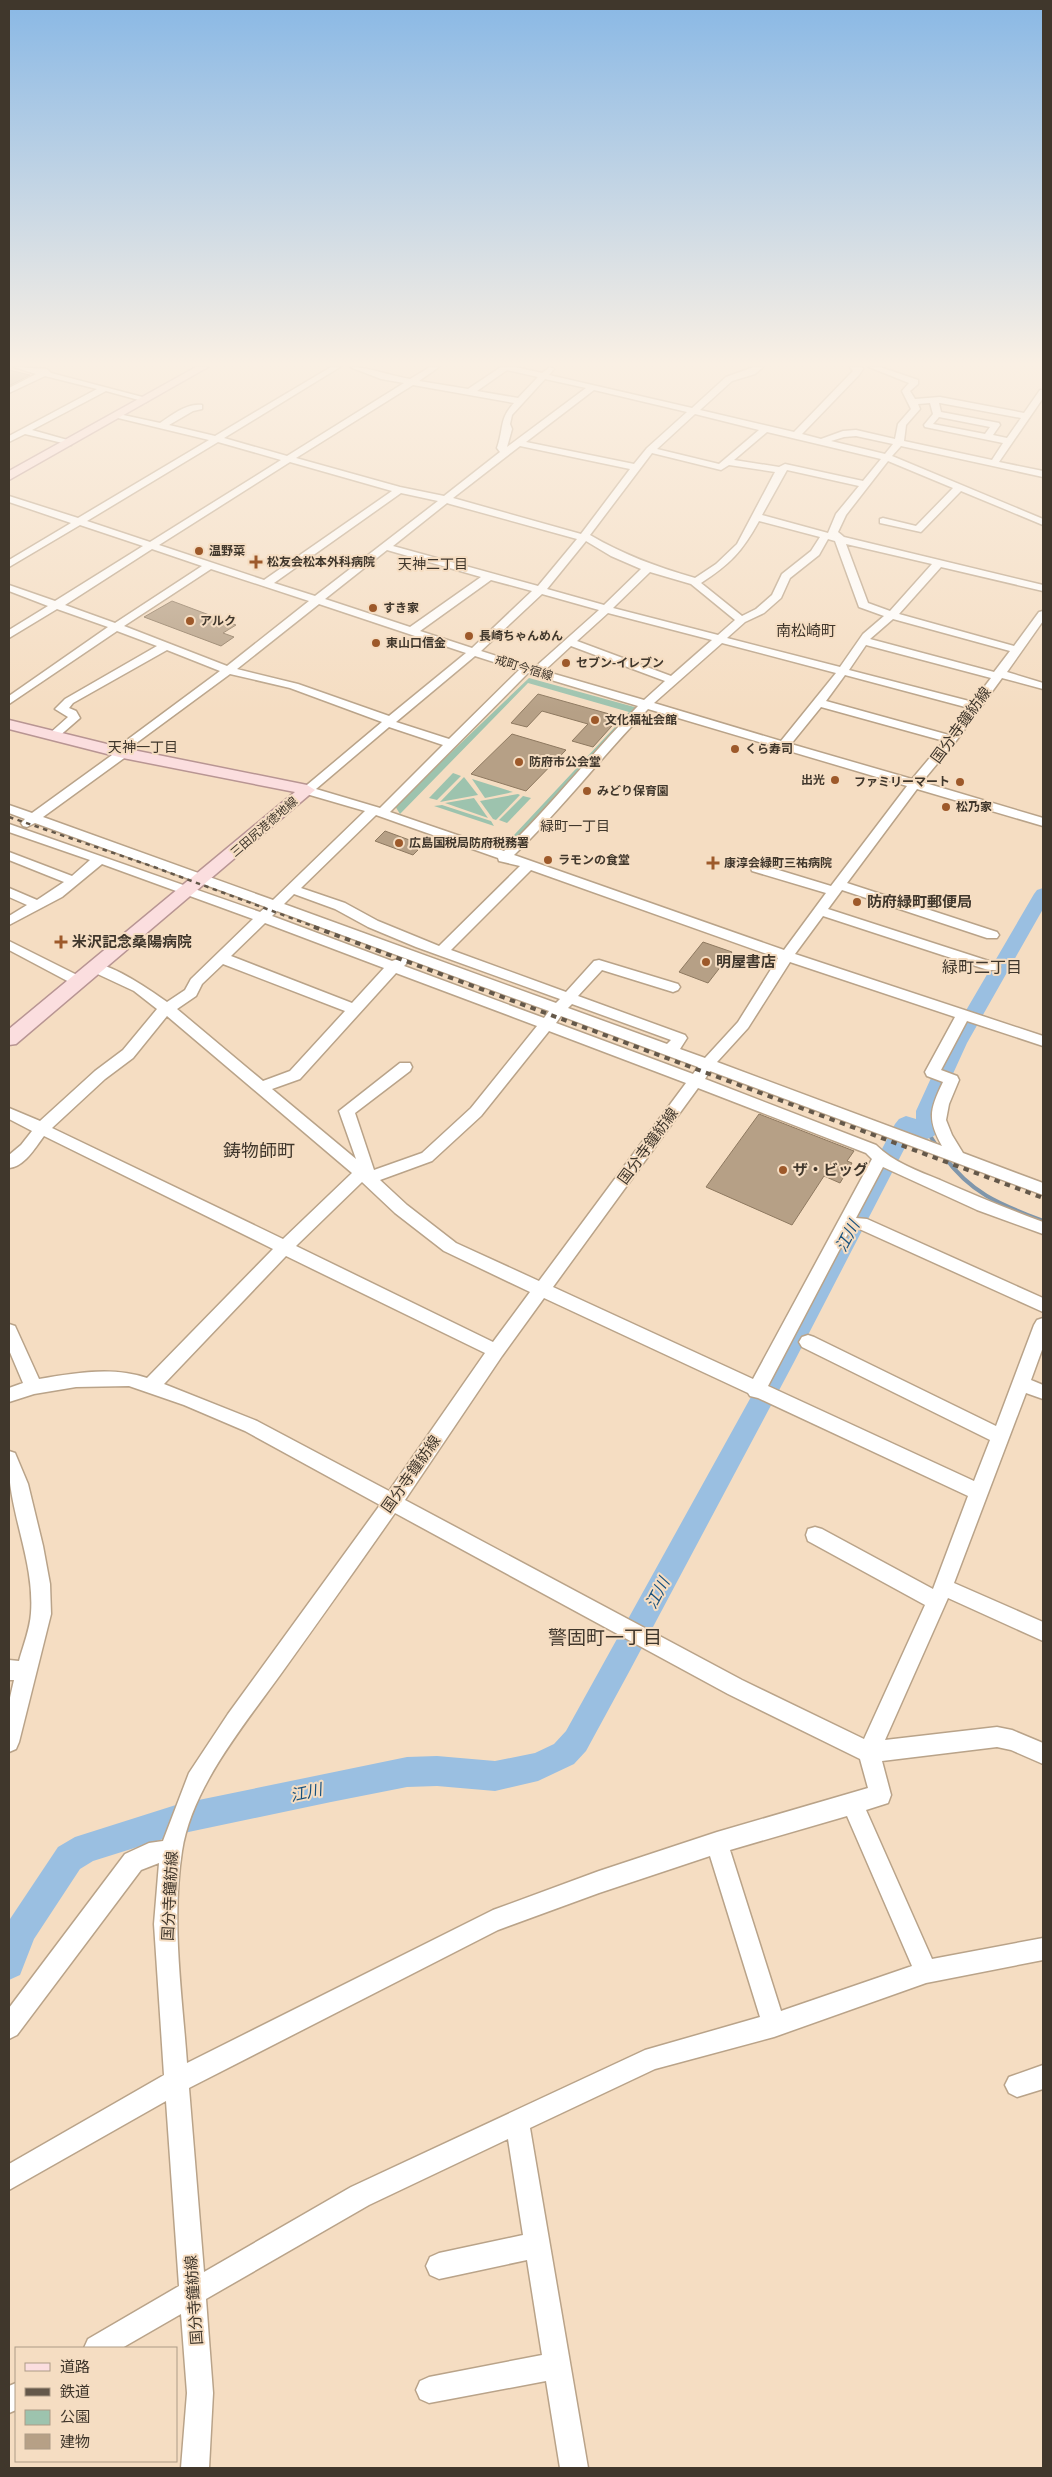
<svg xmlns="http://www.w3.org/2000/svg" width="1052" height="2477" viewBox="0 0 1052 2477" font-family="Literata,'Noto Sans JP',serif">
	<rect width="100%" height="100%" fill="#f5ddc2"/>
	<!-- green -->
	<g fill="#9dc3ae">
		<path d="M529 678 638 708 604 742 507 849 499 851 629 712 528 683 400 814 395 806Z"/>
		<path d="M453 773 461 776 437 800 429 798Z"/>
		<path d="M464 777 478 795 440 802Z"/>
		<path d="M472 779 513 792 485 798Z"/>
		<path d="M518 794 520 795 496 820 493 819 480 801Z"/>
		<path d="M523 796 531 798 507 823 499 820Z"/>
		<path d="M474 798 488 818 445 803Z"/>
		<path d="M442 805 491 821 494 826 434 806Z"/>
	</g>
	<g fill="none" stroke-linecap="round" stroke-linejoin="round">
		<!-- stream -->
		<g stroke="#7f96ab" stroke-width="4">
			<path d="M927 1131 938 1148"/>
			<path d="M944 1156C971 1194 1002 1205 1043 1221"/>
		</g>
		<!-- river -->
		<path fill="#9abfe1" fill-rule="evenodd" d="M1043 888V909L967 1043 936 1111 938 1131 934 1136 927 1139 912 1134 793 1364 629 1672 586 1751 574 1764 538 1781 495 1791 437 1786 407 1787 331 1802 179 1834 93 1861 80 1869 34 1939 20 1975 9 1980 10 1919 58 1847 75 1837 179 1804 407 1757 437 1756 495 1761 535 1753 554 1744 566 1731 777 1350 895 1124 899 1119 906 1116 916 1119V1111L947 1043 1034 894 1037 890Z"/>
	</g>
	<!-- building -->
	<g fill="#b6a086" stroke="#8e7960">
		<path d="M9 370 30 375 9 386Z"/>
		<path d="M172 601 236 625 223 633 234 637 221 646 144 617Z"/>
		<path d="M538 694 620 717 593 747 572 741 588 724 542 711 527 727 511 723Z"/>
		<path d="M512 734 566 750 526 791 471 774Z"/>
		<path d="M385 831 423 845 413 855 375 841Z"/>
		<path d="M703 942 732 952 708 983 679 972Z"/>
		<path d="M759 1114 854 1151 847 1161 852 1163 840 1183 824 1176 792 1225 706 1187Z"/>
	</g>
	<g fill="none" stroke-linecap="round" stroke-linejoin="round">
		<defs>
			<g id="minor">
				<path d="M14 367 47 369 51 373 150 399 146 402 106 391 32 430 71 441V445L25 434 9 442V436L97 389 45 376 9 393V388L36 374Z"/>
				<path d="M331 367H340L224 438 287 456 404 383 381 379 350 367C370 367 390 376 410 379L430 367H439L419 381 468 389 501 367H515L542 373 550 367 554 369 549 375 692 408 726 377 754 367H763L755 374 732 381 700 410 794 432 853 371 850 367H862L863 369 859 375 802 434 821 439 843 431 856 430 895 439 898 424 911 409 902 391 909 383 869 367H880L918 380V384L910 391 915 399 940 397 1024 413 1040 390H1043V398L999 462 1043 471V477L901 446 892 456 1043 519V525L961 491 921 532 880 523V519L883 518 916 526 953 488 888 461 846 515 838 532 844 537 1043 585V591L941 567 899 614 1014 646 1039 612 1043 611V621L1007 672 1043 683V689L1002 678 956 741 922 782 1043 818V826L917 789 847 883 997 932 999 935 997 938H987L842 890 828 909 998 964 1000 967 998 970H988L823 916 795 954 1043 1036V1046L967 1021 941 1070 957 1076 959 1080 949 1104 946 1120 952 1135 963 1153 1043 1183V1195L710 1071 705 1079 876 1145C893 1162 918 1171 940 1180 974 1195 1008 1209 1043 1222V1234L977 1210 883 1167 856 1218 867 1219 1043 1298V1312L855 1227 853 1224 768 1386 974 1481 990 1440 802 1347 799 1342 802 1337 808 1335 814 1337 996 1426 1034 1325 1037 1320 1043 1318V1347L1031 1380 1043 1385V1399L1026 1393 954 1583 1043 1622V1641L948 1598 885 1740 997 1727 1012 1730 1043 1743V1764L1011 1750 997 1747 882 1761 891 1795 888 1803 866 1810 932 1959 1043 1938V1960L926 1983 774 2037 655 2069 530 2128 588 2468H560L546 2381 429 2403 420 2399 416 2390 420 2381 429 2377 542 2355 527 2260 439 2279 430 2275 426 2266 430 2257 439 2253 523 2235 508 2139 369 2205 206 2299 213 2393 209 2468H181L187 2393 181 2314 122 2348H84L88 2339 179 2286 166 2101 9 2190V2164L164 2075 154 1924 159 1863 141 1870 17 2035 9 2039V2008L125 1854 149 1843 163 1841 189 1773 228 1714 380 1505 245 1431 184 1405 129 1386 76 1387 34 1394 9 1402V1388L23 1383 9 1350V1324L15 1326 39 1379C74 1373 113 1366 147 1378L273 1249 44 1136C35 1148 24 1167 9 1168V1155L21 1145 32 1131 9 1119V1108L40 1121 95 1071 123 1050 157 1009 134 991 89 970 87 967 89 964C106 959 153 992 167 1002L185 990 191 979 253 919 102 864 62 897 9 925V916L27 905 9 897V888L37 900 64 882 9 860V852L72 876 90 860 9 832V824L260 912 266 907 35 823 27 827 23 826 21 823 25 819 9 813V805L32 813 119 750 127 740 220 671 167 650 73 703 69 708 76 711 80 718 57 738H49V734L68 717 55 709 65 699 157 646 117 631 9 704V696L108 627 57 609 9 638V630L48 606 9 591V585L55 601 143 546 80 525 9 567V560L71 523 9 502V496L78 518 209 440 114 417V413L160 423C172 415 187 403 202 405V409L193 411 169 425 215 436ZM507 370 538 377 518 398 477 391ZM545 379 586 388 507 447 512 429 510 424 512 415ZM413 385 514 403C499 419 504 428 497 448L500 452 444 496 400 487 296 458ZM594 390 687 412 647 448 634 464 526 442ZM930 403 933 414 924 425 925 427 1003 443 992 460 904 441 906 425 920 409 918 404ZM939 403H940L1021 418 1007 438 993 435 1000 425 999 423 941 412ZM695 414 759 430 719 464 657 449ZM939 417 990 427 985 434 933 424ZM767 432 881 459 863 481 785 464 779 467 734 460ZM856 436 893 444 885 454 831 441 844 437ZM218 442 281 460 150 542 87 521ZM520 446 630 469 581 534 453 498ZM652 453 721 470 729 465 775 472 737 544 716 564 695 578C657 567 624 555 590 535ZM290 462 392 491 264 580 159 545ZM787 470 859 486 836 514 828 533 762 515ZM401 493 438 501 315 596 274 583ZM447 503 450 504 577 539 538 586 393 546ZM759 521 820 537 811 551 782 574 772 595 756 609 742 616 701 583C730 564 742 552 759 521ZM828 539 835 541 859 607 884 616 863 634 840 667 727 638 745 622 764 613 781 598 790 578 819 555ZM586 541 611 556 641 569 604 605 547 589ZM846 544 932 564 890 611 868 603ZM152 549 202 566 115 623 65 605ZM387 550 481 577 410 627 325 599ZM211 569 309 601 227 666 124 626ZM650 572 691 584 735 620 718 635 613 608ZM491 580 532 591 472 648 420 631ZM542 594 599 610 534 668 481 651ZM319 604 466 653 389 716 298 684 237 669ZM608 613 712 640 671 676 577 641ZM893 619 1010 651 994 672 870 639ZM722 643 836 673 781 741 654 703ZM866 645 991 678 973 702 849 670ZM571 646 665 681 644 700 544 671ZM475 656 519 670 449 739 396 722ZM528 673 638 706C592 753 551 806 504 851L390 812ZM230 674 290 688 382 722 301 790 303 793 365 811 273 900 43 817 127 756 135 744ZM845 675 969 708 949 735 826 701ZM821 707 944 741 912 779 791 744ZM648 709 907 786 831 886 762 865H752L751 868 752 871 826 893 784 950 514 855C562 809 602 756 648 709ZM389 727 443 745 380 808 316 789ZM376 815 498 858 499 861 520 866 439 946 378 921 345 903 301 888ZM531 870 778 958 738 1022 705 1058 680 1049 687 1038 685 1035 578 996 602 970 673 992 678 990 680 987 678 984 599 960 594 961 566 992 451 950ZM294 894 335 909 368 927 416 947 560 999 556 1003 284 904ZM277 911 549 1011 544 1018 404 966 408 962 406 959 401 958 392 961 272 916ZM265 923 384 968 352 1003 231 956ZM790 962 955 1017 925 1072 927 1076 943 1082C930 1109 927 1119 942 1146L717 1062 748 1028ZM223 964 345 1011 290 1071 263 1081 177 1009 196 996 202 984ZM396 973 537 1026 471 1108 422 1153 374 1170 355 1113 410 1071 412 1067 410 1063H400L339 1111 356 1159 272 1089 300 1079ZM572 1004 671 1040 667 1044 568 1008ZM167 1016 352 1173 283 1239 52 1128 105 1079 133 1058ZM561 1016 698 1067 693 1074 556 1023ZM549 1031 686 1083 539 1281 456 1243 407 1205 380 1180 432 1161 481 1116ZM698 1088 866 1153 872 1159 753 1379 553 1287ZM362 1182 395 1213 444 1251 530 1292 493 1342 296 1246ZM286 1256 485 1353 389 1491 257 1421 164 1384ZM544 1298 748 1393 750 1396 758 1398 968 1496 933 1589 822 1529 815 1527 808 1529 806 1535 808 1541 925 1605 864 1739 742 1680 405 1500 502 1356ZM395 1513 728 1694 860 1759 868 1788 717 1832 599 1871 493 1910 187 2063C182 1993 171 1922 182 1851 192 1786 246 1723 283 1671 321 1618 358 1566 395 1513ZM847 1816 912 1966 781 2011 730 1850ZM710 1856 760 2017 645 2050 351 2187 204 2272 189 2088 498 1930 599 1893Z"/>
				<path d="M9 941 83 978 85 981 78 986 73 984 9 950Z"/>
				<path d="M9 1451 15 1453 28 1484 43 1546 50 1584 51 1614 19 1742 16 1749 9 1752V1702L14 1680H9V1660L19 1661C23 1646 30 1629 31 1613 35 1558 5 1506 9 1451Z"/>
				<path d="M1043 2065V2089L1017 2097 1009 2093 1005 2085 1009 2077Z"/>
				<path d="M16 2383V2410L9 2413V2386Z"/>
			</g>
			<g id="major">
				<path d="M196 367H208L9 480V471Z"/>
				<path d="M9 720 123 748 307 785 315 790 16 1044 9 1045V1029L295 792 123 758 9 729Z"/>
			</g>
		</defs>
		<!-- minor casing -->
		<use href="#minor" stroke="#b9a389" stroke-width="3"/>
		<!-- major casing -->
		<use href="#major" stroke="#b89593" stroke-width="3"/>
		<!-- minor -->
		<use href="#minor" fill="#fff" fill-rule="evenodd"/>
		<!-- major -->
		<use href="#major" fill="#fbdedf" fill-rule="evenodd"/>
		<!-- rail-far1 -->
		<path stroke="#64584a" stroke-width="2.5" stroke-dasharray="4.5 4.5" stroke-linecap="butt" d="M9 817 154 867 318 928"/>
		<!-- rail -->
		<path stroke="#64584a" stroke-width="4" stroke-dasharray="5.5 5.5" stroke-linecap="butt" d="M314 927 1043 1198"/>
	</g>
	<!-- sky -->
	<linearGradient id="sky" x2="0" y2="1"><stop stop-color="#89b8e5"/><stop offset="0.51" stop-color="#faf0e4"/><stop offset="1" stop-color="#faf0e4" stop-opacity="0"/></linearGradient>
	<rect width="1052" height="713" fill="url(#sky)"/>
	<!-- markers -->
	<g fill="#9d592a" stroke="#f5ddc2" stroke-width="2">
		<circle cx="199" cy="551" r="5"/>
		<path d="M253.5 554.5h5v5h5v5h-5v5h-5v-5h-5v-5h5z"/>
		<circle cx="373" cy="608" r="5"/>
		<circle cx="190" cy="621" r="5"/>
		<circle cx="469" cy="636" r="5"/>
		<circle cx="376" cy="643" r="5"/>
		<circle cx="566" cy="663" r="5"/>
		<circle cx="595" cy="720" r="5"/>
		<circle cx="735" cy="749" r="5"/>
		<circle cx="519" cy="762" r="5"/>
		<circle cx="835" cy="780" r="5"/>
		<circle cx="960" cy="782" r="5"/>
		<circle cx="587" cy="791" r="5"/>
		<circle cx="946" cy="807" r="5"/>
		<circle cx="399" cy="843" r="5"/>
		<circle cx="548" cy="860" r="5"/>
		<path d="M710.5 855.5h5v5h5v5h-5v5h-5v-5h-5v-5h5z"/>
		<circle cx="857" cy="902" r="5"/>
		<path d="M58.5 934.5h5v5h5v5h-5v5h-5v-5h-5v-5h5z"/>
		<circle cx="706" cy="962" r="5"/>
		<circle cx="783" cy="1170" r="5"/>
	</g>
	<g text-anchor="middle" stroke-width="4" stroke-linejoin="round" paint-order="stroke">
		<!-- far-poi labels -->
		<g font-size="12" font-weight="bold" fill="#40372c" stroke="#f5ddc2" text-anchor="start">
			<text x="209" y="555">温野菜</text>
			<text x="267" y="566">松友会松本外科病院</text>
			<text x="383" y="612">すき家</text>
			<text x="200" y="625">アルク</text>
			<text x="479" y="640">長崎ちゃんめん</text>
			<text x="386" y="647">東山口信金</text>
			<text x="576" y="667">セブン-イレブン</text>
			<text x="605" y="724">文化福祉会館</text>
			<text x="745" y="753">くら寿司</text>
			<text x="529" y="766">防府市公会堂</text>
			<text x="825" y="784" text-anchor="end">出光</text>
			<text x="950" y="786" text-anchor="end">ファミリーマート</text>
			<text x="597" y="795">みどり保育園</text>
			<text x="956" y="811">松乃家</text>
			<text x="409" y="847">広島国税局防府税務署</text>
			<text x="558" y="864">ラモンの食堂</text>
			<text x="724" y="867">康淳会緑町三祐病院</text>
		</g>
		<!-- far-street labels -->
		<g font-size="12" fill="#40372c" stroke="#f5ddc2">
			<text transform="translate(524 668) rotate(17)" y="4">戒町今宿線</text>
			<text transform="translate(264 827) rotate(-41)" y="4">三田尻港徳地線</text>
		</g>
		<!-- far-neighbourhood labels -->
		<g font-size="14" fill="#40372c" stroke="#f5ddc2">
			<text x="433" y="569">天神二丁目</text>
			<text x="143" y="752">天神一丁目</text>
			<text x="575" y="831">緑町一丁目</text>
		</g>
		<!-- far-quarter labels -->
		<g font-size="15" fill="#40372c" stroke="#f5ddc2">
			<text x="806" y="636">南松崎町</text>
		</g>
		<!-- street labels -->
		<g font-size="15" fill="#40372c" stroke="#f5ddc2">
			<text transform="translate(961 725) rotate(-54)" y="5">国分寺鐘紡線</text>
			<text transform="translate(648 1146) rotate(-54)" y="5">国分寺鐘紡線</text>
			<text transform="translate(411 1474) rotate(-55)" y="5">国分寺鐘紡線</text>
			<text transform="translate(170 1896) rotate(-87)" y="5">国分寺鐘紡線</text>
			<text transform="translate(194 2300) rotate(-94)" y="5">国分寺鐘紡線</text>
		</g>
		<!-- poi labels -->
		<g font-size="15" font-weight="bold" fill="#40372c" stroke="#f5ddc2" text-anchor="start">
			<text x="867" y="907">防府緑町郵便局</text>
			<text x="72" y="947">米沢記念桑陽病院</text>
			<text x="716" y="967">明屋書店</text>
			<text x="793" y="1175">ザ・ビッグ</text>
		</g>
		<!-- neighbourhood labels -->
		<g font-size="16" fill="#40372c" stroke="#f5ddc2">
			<text x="982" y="973">緑町二丁目</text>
		</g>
		<!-- water labels -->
		<g font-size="16" font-style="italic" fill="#18517d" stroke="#f5ddc2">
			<text transform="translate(847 1236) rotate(-62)" y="6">江川</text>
			<text transform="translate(657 1593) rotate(-62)" y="6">江川</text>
			<text transform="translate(306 1792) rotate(-12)" y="6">江川</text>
		</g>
		<!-- quarter labels -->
		<g font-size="18" fill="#40372c" stroke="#f5ddc2">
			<text x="259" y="1157">鋳物師町</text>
		</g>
		<!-- near-neighbourhood labels -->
		<g font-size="19" fill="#40372c" stroke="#f5ddc2">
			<text x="605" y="1644">警固町一丁目</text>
		</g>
	</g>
	<!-- border -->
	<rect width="1052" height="2477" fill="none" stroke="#40372c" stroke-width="20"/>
	<!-- legend -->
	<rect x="15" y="2347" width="162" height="115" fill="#f5ddc2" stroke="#ad9b86"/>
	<rect x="25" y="2363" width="25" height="8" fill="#fbdedf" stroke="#ad9b86"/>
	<text x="60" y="2372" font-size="15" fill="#40372c">道路</text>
	<rect x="25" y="2388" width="25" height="8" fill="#64584a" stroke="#ad9b86"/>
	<text x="60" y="2397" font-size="15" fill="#40372c">鉄道</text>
	<rect x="25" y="2410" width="25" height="15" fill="#9dc3ae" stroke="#ad9b86"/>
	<text x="60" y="2422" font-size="15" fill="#40372c">公園</text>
	<rect x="25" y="2434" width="25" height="15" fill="#b6a086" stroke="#ad9b86"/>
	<text x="60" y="2447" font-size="15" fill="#40372c">建物</text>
</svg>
